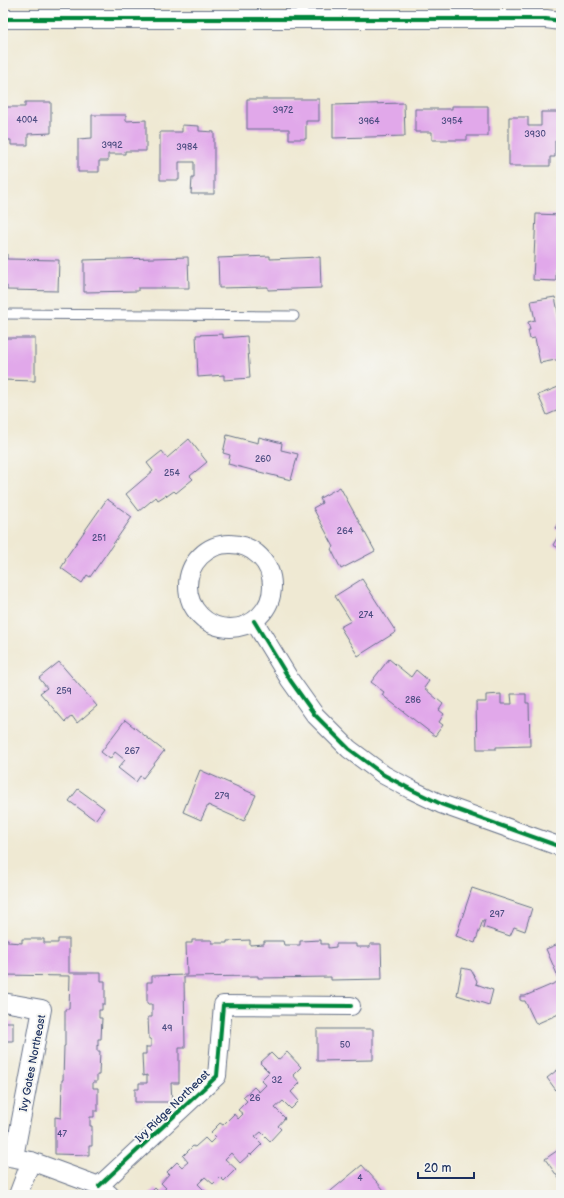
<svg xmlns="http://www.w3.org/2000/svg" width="564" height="1198" viewBox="0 0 564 1198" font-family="'Balsamiq Sans',sans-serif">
	<rect width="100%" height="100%" fill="#f6f6f2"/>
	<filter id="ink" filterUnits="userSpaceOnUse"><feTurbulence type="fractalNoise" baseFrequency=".025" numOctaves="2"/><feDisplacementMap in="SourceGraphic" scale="8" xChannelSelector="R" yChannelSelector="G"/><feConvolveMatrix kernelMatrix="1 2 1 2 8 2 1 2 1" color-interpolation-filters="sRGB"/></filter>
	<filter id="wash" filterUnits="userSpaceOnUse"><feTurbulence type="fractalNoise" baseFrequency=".012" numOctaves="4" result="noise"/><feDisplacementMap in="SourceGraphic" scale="16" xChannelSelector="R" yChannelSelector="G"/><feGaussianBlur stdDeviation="0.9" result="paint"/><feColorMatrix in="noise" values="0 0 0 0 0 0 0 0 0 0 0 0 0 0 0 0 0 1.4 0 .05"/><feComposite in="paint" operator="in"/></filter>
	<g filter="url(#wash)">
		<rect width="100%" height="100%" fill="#efe9d3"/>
		<g id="blocks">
			<!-- building -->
			<g fill="#e1a8ea">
				<path d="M247 99H319V121H306V139H289V129H247Z"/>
				<path d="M25 102H51V133L28 134V145H11V140H3V107H25Z"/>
				<path d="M404 103 405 136 333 138V105Z"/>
				<path d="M452 106H488V136H467V140H432V132H415V109H452Z"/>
				<path d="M541 112H561V141H555V157H550V166H509V117H528V126H541Z"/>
				<path d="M92 115H126V121L146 120V151H125V154H108V161H99V172H78V139L92 138Z"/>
				<path d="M182 125 199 126V131L214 132V194H191L192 178H194V162H179V180H160V132H182Z"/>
				<path d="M536 214 561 215V271H556V281L533 280Z"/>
				<path d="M3 254H7V259L59 260 58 291 7 290V286H3Z"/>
				<path d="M270 256V259L320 257 321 288 268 290V287L219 288 218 258Z"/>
				<path d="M188 257 189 288H138V291L84 292V260Z"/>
				<path d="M555 297 561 327V359L540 363 535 338 530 339 528 330H530L528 322 535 320 531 301Z"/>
				<path d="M223 334V338L247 336 250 378 224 380V375L198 377 196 335Z"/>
				<path d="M3 338H35V381L3 380Z"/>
				<path d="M561 386V409L547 415 538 395Z"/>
				<path d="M227 435 258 443 259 437 282 443 281 450 298 454 291 480 228 464 230 455 223 453Z"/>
				<path d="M189 439 207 462 190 476 193 479 176 493 174 491 167 496 166 495 158 500 156 497 139 511 126 494 153 471 147 463 162 451 167 458Z"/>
				<path d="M340 487 375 551 341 569 331 549 334 547 313 508 322 503 320 498Z"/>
				<path d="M107 499 132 517 90 577 87 575 82 583 61 568 66 560 65 559Z"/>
				<path d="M561 518V549L553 545 561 531 555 528Z"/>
				<path d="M362 579 396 632 358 656 340 627 351 621 335 596Z"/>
				<path d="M389 659 411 677 416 670 429 681 424 688 443 704 439 710 444 714 439 722 443 725 435 736 382 695 384 692 371 682Z"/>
				<path d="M59 662 97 706 77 723 72 716 65 722 40 693 47 688 39 678Z"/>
				<path d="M501 694V704H512L511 694H526V703H529L530 746 496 747V749H477L476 702H486V695Z"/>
				<path d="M125 720 164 751 143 778 140 776 136 782 118 768 125 760 115 752 110 759 101 752Z"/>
				<path d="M200 770 256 795 244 821 208 805 201 820 183 812Z"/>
				<path d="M78 789 104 808 95 820 69 801Z"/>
				<path d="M472 888 532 908 525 931 514 927 510 936 483 927 485 920H483L475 943 456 936Z"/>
				<path d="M3 939H8V942L22 943V939H44V943H58V939H69V973H101V981H105V1004H102V1010H99V1018H102L101 1039H98V1046L97 1045V1051H100L99 1075H97V1082H93V1088H98V1111H94V1117H90V1126H92V1146H89V1155L55 1154V1117L61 1118 62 1080H63L64 1046H65V1009H69L70 976 3 975Z"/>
				<path d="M192 940H212V943H227V941L250 940V945L264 944V941H283L284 945H300V941L321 940V944H328V948L336 947V944H356V947H370V944H381L382 979 331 980V977L258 978V976L184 977 185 1048H179V1083H171L172 1102H135V1089H139V1083H147V1075L143 1076 142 1054H146V1047H151V1039H149L148 1017H152V1004H147V982H152V976L187 975 186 943H192Z"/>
				<path d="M561 943V1013L536 1024 525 1001H522L520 1000V996H525L560 981 546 949Z"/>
				<path d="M462 968 471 970 477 981 476 984 493 990 489 1005 457 995Z"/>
				<rect x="3" y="1022" width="10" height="19"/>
				<path d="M317 1029H373V1060L317 1061Z"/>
				<path d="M287 1052 301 1067 293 1075 300 1083 291 1092 299 1101 291 1109 283 1101 275 1108 285 1118 278 1126 281 1129 270 1141 261 1132 255 1137 262 1144 251 1155 250 1154 240 1163 231 1153 225 1159 236 1169 224 1181 220 1177 213 1184 205 1177 198 1184 206 1192 203 1195H148L155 1188 160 1193 166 1188 161 1183 169 1174 167 1172 177 1162 182 1167 188 1162 183 1156 193 1146 195 1147 205 1138 210 1143 216 1137 211 1132 220 1123 223 1125 234 1114 238 1119 243 1114 238 1110 247 1101 243 1097 254 1087 259 1092 266 1085 261 1080 269 1072 260 1063 271 1053 278 1060Z"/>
				<path d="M561 1067V1097L547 1078Z"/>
				<path d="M561 1148V1179L560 1180 545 1159Z"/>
				<path d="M362 1165 384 1190 378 1195H326Z"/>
			</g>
		</g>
	</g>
	<g filter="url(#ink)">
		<use href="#blocks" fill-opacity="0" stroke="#657087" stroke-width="1"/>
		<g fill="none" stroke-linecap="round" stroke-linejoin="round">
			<defs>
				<path id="service" d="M3 314 294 316"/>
				<g id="minor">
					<path d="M3 19H546L561 21"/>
					<circle cx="230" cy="586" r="42"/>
					<path d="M254 621 290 680 315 715 349 749 384 775 412 790 441 804 561 847"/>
					<path d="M3 1002 42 1009 14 1157"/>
					<path d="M3 1156 31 1161 99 1186 110 1195"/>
					<path d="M99 1186 217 1076 223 1005 351 1006"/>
					<path d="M18 1195 31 1161"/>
				</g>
			</defs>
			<!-- service casing -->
			<use href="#service" stroke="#657087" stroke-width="11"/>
			<!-- minor casing -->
			<use href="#minor" stroke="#657087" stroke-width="20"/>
			<!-- service -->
			<use href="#service" stroke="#fff" stroke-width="9"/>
			<!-- minor -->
			<use href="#minor" stroke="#fff" stroke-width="18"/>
			<defs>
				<g id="cycleway">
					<path d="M3 19H546L561 21"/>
					<path d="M254 621 290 680 315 715 349 749 384 775 412 790 441 804 561 847"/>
					<path d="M99 1186 217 1076 223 1005 351 1006"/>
				</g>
			</defs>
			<!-- cycleway casing -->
			<use href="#cycleway" stroke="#f6f6f2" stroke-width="6"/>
			<!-- cycleway -->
			<use href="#cycleway" stroke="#00873e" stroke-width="4"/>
		</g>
	</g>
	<g text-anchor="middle" stroke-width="4" stroke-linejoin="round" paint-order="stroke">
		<!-- number labels -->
		<g font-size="9" fill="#4c4d81">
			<text x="283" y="113">3972</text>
			<text x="27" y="123">4004</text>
			<text x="369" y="124">3964</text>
			<text x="452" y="124">3954</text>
			<text x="535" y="137">3930</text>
			<text x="112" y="148">3992</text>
			<text x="187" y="150">3984</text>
			<text x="263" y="462">260</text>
			<text x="172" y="476">254</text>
			<text x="345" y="534">264</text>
			<text x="99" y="541">251</text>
			<text x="366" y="618">274</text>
			<text x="64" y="694">259</text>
			<text x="413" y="703">286</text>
			<text x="132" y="754">267</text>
			<text x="222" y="799">279</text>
			<text x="497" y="917">297</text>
			<text x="167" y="1031">49</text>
			<text x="345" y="1048">50</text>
			<text x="277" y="1083">32</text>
			<text x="255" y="1101">26</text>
			<text x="62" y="1137">47</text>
			<text x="360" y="1181">4</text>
		</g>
		<!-- street labels -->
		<g font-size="11" fill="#1b2f5e" stroke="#f6f6f2">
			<text transform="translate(32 1063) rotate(-79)" y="4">Ivy Gates Northeast</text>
			<text transform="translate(172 1106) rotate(-44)" y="4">Ivy Ridge Northeast</text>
		</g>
	</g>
	<!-- margin -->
	<rect width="564" height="1198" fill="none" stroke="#f6f6f2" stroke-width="16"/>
	<!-- scale -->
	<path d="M418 1172v6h56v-6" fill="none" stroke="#1b2f5e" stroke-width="2"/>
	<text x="424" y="1172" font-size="12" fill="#1b2f5e" stroke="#f6f6f2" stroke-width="3" paint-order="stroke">20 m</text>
</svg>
